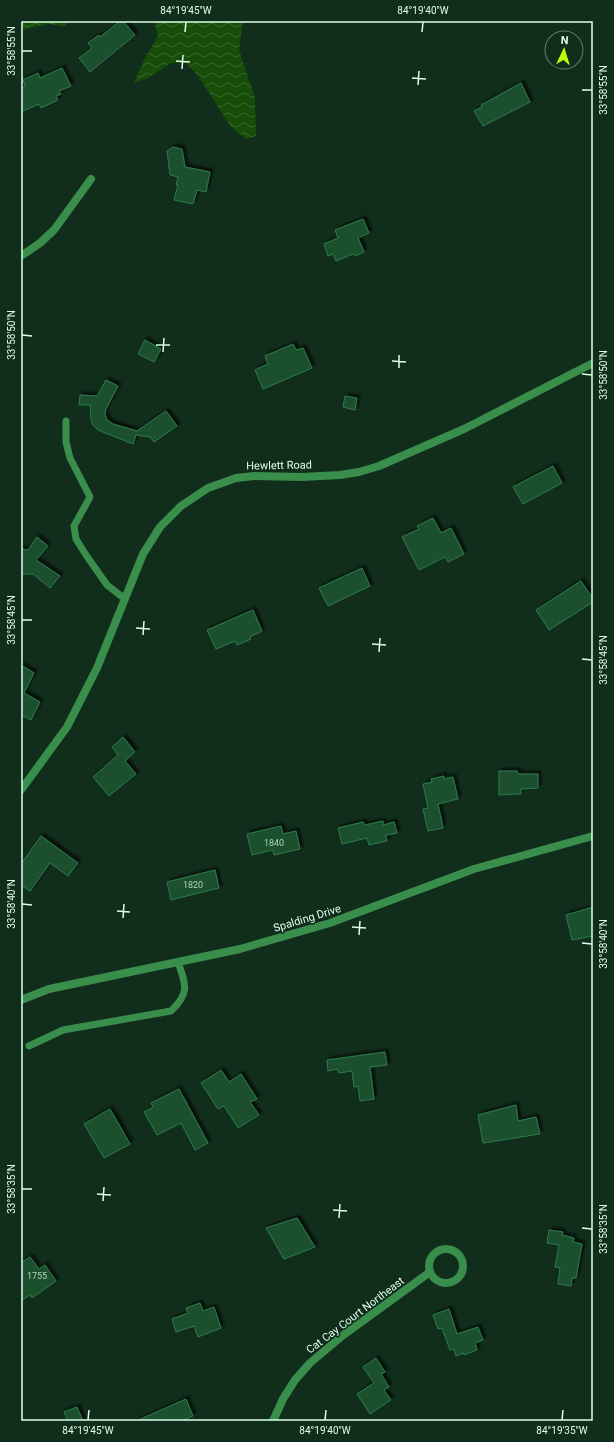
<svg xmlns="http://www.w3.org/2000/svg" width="614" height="1442" viewBox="0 0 614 1442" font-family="Roboto,sans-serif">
	<defs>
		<pattern id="water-waves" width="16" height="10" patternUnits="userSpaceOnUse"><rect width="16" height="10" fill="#164e09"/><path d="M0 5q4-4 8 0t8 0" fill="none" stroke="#37692d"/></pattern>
		<filter id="shadow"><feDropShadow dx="3" dy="-3" stdDeviation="1" flood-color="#0009"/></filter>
	</defs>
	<rect width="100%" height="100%" fill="#112d1b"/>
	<!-- water -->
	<g fill="url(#water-waves)">
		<path d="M21 21H68L64 26 49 24 21 30Z"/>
		<path d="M154 21H243L239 50 255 98 256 136 246 139 230 126 199 77 186 63H171L148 78 134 83 145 58 158 36Z"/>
	</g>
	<!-- building -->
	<g fill="#1c4f2f" stroke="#2d7c4b" filter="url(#shadow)">
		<path d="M120 21H123L135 35 90 72 79 58 92 48 88 43 99 35 100 37Z"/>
		<path d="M62 68 71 86 59 91 61 94 56 96 58 100 41 108 39 104 21 112V88L25 86 23 80 38 73 40 78Z"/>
		<path d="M521 83 530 102 483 126 474 111 482 107 481 105Z"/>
		<path d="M173 147 182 149 185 167 210 172 206 192 197 190 193 204 174 200 178 185H176L178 177 170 175 167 151Z"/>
		<path d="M363 219 369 233 358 238 364 252 355 256 353 254 336 261 333 254 328 256 324 244 338 238 335 230Z"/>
		<path d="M145 340 161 349 154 362 138 354Z"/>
		<path d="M293 344 296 350 303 348 312 368 263 389 255 370 268 364 265 356Z"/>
		<path d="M106 380 118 386 106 409 105 414 107 420 113 424 137 431 166 411 177 426 154 442 150 437 136 435 133 444 98 430 93 425 91 420 90 405H79L80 395 97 396Z"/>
		<path d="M345 396 357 398 355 410 343 407Z"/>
		<path d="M553 466 562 483 523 504 513 487Z"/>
		<path d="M433 518 441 533 451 528 464 554 448 562 445 557 419 570 402 537 419 529 417 526Z"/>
		<path d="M37 537 48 546 36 560 60 576 50 588 33 574H21V549L28 550Z"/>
		<path d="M362 568 370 586 328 606 319 588Z"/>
		<path d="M581 581 593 599V602L549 630 536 610Z"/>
		<path d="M253 610 262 631 250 637 251 639 237 645 235 641 216 649 207 630Z"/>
		<path d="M21 665 34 673 24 693 40 702 31 720 21 715Z"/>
		<path d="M123 737 135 752 125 761 136 774 109 796 93 777 118 755 112 747Z"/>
		<path d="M499 771H517L518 774H538V788L521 789V794L499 795Z"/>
		<path d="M444 776V779L453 777 458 799 438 804 443 828 428 831 423 809 428 808 423 784 432 782 431 779Z"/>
		<path d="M383 821V825L394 822 397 833 386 835 387 841 369 845 367 838 342 844 338 828 363 822 365 825Z"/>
		<path d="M281 826 283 834 296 831 300 849 274 855 273 850 252 855 247 834Z"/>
		<path d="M41 836 78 863 68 876 50 863 30 891 21 885V864Z"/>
		<path d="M215 870 219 888 171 900 167 882Z"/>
		<path d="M593 907V936L572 940 566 915Z"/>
		<path d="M385 1052 387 1065 370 1067 374 1099 360 1101 358 1086 354 1087 352 1071 339 1073 337 1069 328 1071 327 1060Z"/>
		<path d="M221 1070 229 1082 241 1074 257 1099 250 1102 259 1115 238 1128 224 1106 218 1109 201 1083Z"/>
		<path d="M179 1089 208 1143 195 1150 181 1123 157 1135 144 1112 153 1107 151 1103Z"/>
		<path d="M516 1105 518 1121 536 1117 540 1134 483 1143 478 1115Z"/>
		<path d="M110 1109 130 1144 104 1158 84 1124Z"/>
		<path d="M297 1218 315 1247 284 1259 266 1228Z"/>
		<path d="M549 1230 563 1232 562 1235 574 1238 573 1242 582 1244 576 1278H572L571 1286 558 1284 560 1268 555 1267 559 1245 547 1243Z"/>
		<path d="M30 1257 39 1269 45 1265 56 1281 32 1298 30 1295 21 1301V1263Z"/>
		<path d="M200 1303 203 1311 214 1307 221 1328 198 1337 194 1326 176 1332 172 1319 188 1313 186 1308Z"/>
		<path d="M449 1309 457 1334 478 1327 483 1340 475 1343 477 1350 464 1355V1353L456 1356 454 1349 450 1350 442 1328 438 1329 433 1315Z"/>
		<path d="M376 1358 385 1372 381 1374 389 1387 384 1390 391 1400 370 1414 357 1394 374 1383 363 1367Z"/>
		<path d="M186 1399 193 1416 181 1421H136Z"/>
		<path d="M77 1407 83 1421H68L64 1412Z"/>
	</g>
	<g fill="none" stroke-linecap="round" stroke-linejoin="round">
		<!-- service -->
		<g stroke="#3a8e4c" stroke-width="7">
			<path d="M66 421V442L70 458 90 497 74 526 76 539 86 555 107 585 125 599"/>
			<path d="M29 1046 63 1030 171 1011C190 993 186 985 178 962"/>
		</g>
		<!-- minor -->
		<g stroke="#3a8e4c" stroke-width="8">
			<path d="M21 256 40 243 54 230 91 179"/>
			<path d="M21 790 67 727 97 668 143 554 160 527 181 506 208 488 236 478 254 476 302 477 340 475 359 472 379 466 464 429 593 363"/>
			<circle cx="446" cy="1266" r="17"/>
			<path d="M273 1421 283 1399 295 1380 310 1363 342 1336 430 1272"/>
		</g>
		<!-- tertiary -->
		<path stroke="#3a8e4c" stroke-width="8" d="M21 1000 49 989 240 949 330 923 474 869 593 836"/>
	</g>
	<!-- ticks -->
	<path fill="none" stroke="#ddffe7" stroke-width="1.5" d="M185 32 186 22M422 32 423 22M22 51H32M176 61 190 62M182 69 183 55M412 78 426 79M418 85 419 71M582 90H592M22 335 32 336M156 345H170M163 352 164 338M392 361 406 362M399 368V355M582 374 592 375M22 620H32M136 628 150 629M143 635 144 621M372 644 386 645M379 652 380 638M582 659 592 660M22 904 32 905M117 911 130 912M123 918 124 904M352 927 366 928M359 935 360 921M582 943 592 944M22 1189H32M97 1194 111 1195M103 1201 104 1187M333 1210 347 1211M339 1218 340 1204M582 1228 592 1229M88 1420 89 1410M325 1420 326 1410M562 1420 563 1410"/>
	<g text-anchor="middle" stroke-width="3.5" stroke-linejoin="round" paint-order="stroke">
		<!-- number labels -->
		<g font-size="9" fill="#add3b9">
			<text x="274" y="846">1840</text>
			<text x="193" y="888">1820</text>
			<text x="37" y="1279">1755</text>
		</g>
		<!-- street labels -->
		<g font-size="11" fill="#ddffe7" stroke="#112d1b">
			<text transform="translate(279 465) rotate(-1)" y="4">Hewlett Road</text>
			<text transform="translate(307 918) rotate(-17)" y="4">Spalding Drive</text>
			<text transform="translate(355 1315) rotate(-37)" y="4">Cat Cay Court Northeast</text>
		</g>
	</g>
	<!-- border -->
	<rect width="614" height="1442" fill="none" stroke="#112d1b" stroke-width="44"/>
	<!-- north arrow -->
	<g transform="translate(564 50) rotate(4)"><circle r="19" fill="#112d1b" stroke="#63816d"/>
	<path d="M0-3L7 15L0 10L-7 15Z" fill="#bbff09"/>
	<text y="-6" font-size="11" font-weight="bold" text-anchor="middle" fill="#ddffe7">N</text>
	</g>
	<rect x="22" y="22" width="570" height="1398" fill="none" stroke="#ddffe7" stroke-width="1.5"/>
	<g font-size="10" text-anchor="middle" fill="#ddffe7">
		<text x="186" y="14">84°19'45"W</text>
		<text x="423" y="14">84°19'40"W</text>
		<text transform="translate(11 51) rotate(-90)" y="4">33°58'55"N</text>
		<text transform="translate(603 90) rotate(-90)" y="4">33°58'55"N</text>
		<text transform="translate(11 335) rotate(-90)" y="4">33°58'50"N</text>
		<text transform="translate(603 375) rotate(-90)" y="4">33°58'50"N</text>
		<text transform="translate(11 620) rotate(-90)" y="4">33°58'45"N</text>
		<text transform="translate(603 660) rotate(-90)" y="4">33°58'45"N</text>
		<text transform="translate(11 904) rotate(-90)" y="4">33°58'40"N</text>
		<text transform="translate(603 944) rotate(-90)" y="4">33°58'40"N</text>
		<text transform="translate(11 1189) rotate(-90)" y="4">33°58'35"N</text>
		<text transform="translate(603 1229) rotate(-90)" y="4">33°58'35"N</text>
		<text x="88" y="1434">84°19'45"W</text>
		<text x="325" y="1434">84°19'40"W</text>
		<text x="562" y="1434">84°19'35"W</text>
	</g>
</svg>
